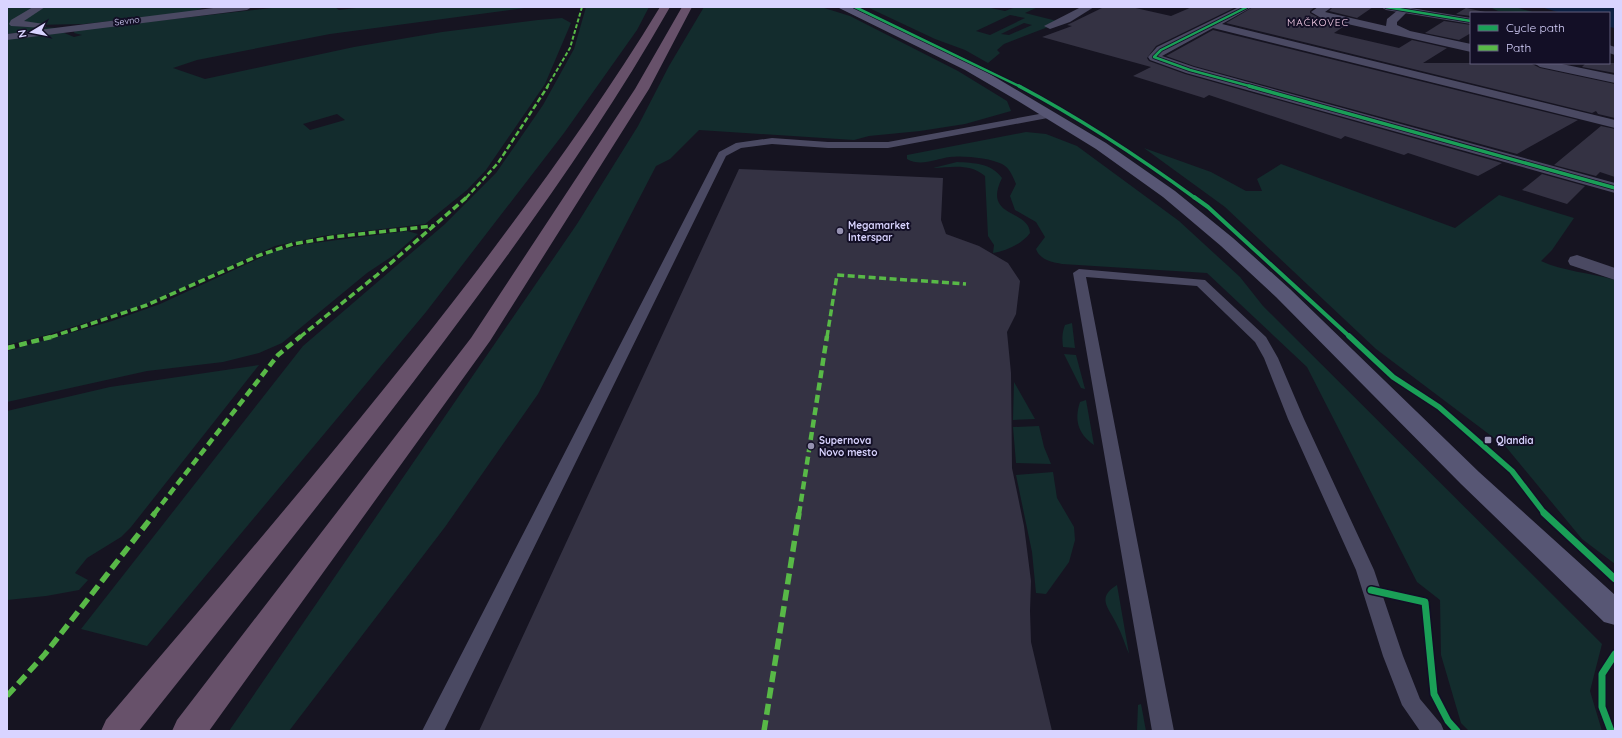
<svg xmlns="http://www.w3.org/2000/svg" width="1622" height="738" viewBox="0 0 1622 738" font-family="Quicksand,sans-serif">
	<rect width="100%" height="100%" fill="#161421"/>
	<!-- green -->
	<g fill="#132c2d" fill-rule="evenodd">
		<path d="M7 7H38L15 26 60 28 7 34Z"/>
		<path d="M44 7H205L192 12 84 24 31 25 22 20Z"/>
		<path d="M280 7H335L339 10 364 7H532L330 34 197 60 173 68 205 79 354 47 442 32 538 20 562 18 571 23 545 84 486 170 467 190 425 224 322 236 275 246 146 304 47 335 7 345V39L62 32 74 37 82 35 74 33 75 30ZM337 114 345 120 310 130 303 124Z"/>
		<path d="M586 7H649L637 30 564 133 426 312 147 646 81 629 303 346 445 224 496 173 543 105 574 49Z"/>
		<path d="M704 7H821L850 16 958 71 1007 101 1011 111 965 124 920 131 869 136 854 140 699 130 670 159 656 166 538 394 445 527 289 731H229L577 224 638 126 669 66Z"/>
		<path d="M867 7H986L1005 11 1016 7H1038L1025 13 1061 22 1004 44 997 50 1000 53 988 63 965 50 935 39ZM1010 15 1025 18 990 35 976 31ZM1024 23 1032 25 1009 35 1001 34Z"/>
		<path d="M1490 7H1515L1536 13 1498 11Z"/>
		<path d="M1026 132 1046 134 1077 146 1179 221 1240 277 1263 306 1602 644 1590 691 1602 731H1469L1461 723 1441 655 1440 600 1417 582 1307 367 1207 273 1062 264C1052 262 1040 260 1036 249L1045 237 1036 222 1015 210 1010 196 1016 184C1013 177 1010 168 1002 164 991 158 962 155 950 157 935 159 921 167 907 159V155Z"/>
		<path d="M1144 148 1211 172 1246 191H1262L1257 179 1281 164 1455 228 1499 195 1574 218 1552 250 1541 261C1562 271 1591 273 1615 280V564L1582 539 1506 447 1376 349 1225 207Z"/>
		<path d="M957 162C974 163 991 163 1002 178 982 218 1029 209 1030 233 1022 244 1006 251 993 253L994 245 988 236 985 176C970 163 952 167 933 168Z"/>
		<path d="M407 231 418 234 394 255 367 273 282 343 259 353 223 362 147 371 7 402V351L112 321 160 304 275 251 306 244Z"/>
		<path d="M1072 323 1075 348 1063 347C1062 338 1062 333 1065 325Z"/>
		<path d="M1064 354 1076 355 1085 389 1081 388Z"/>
		<path d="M259 365 131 527 121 537 87 558 75 573 88 580 79 590 46 596 7 600V411L110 387Z"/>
		<path d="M1014 382 1035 419 1013 420Z"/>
		<path d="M1086 400 1094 445C1078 434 1074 420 1080 402Z"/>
		<path d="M1039 426 1044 447 1051 464 1016 463 1013 427Z"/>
		<path d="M1053 472 1057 498 1074 527 1075 540 1069 562 1046 594 1036 593 1032 552 1016 475Z"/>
		<path d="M1117 585 1129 654C1125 645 1122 634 1117 625 1110 609 1095 598 1117 585Z"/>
		<path d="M1141 704 1146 731H1137L1138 705Z"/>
	</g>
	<!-- water -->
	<path fill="#0d2144" d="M1541 7H1615V28L1609 27V13H1561Z"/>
	<!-- building -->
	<g fill="#343243">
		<path d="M1104 7H1131L1171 16 1192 7H1236L1156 46 1147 58 1149 61 1185 74 1502 163 1478 176 1408 153 1404 155 1345 136 1341 139 1209 95 1204 98 1133 76 1151 67 1042 37 1072 26 1067 25Z"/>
		<path d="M1253 7H1315L1310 11V13L1321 19 1346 25 1334 33 1399 48 1412 40 1447 48 1423 63H1530L1540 68 1615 84V118L1598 114 1596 111 1592 113 1226 23Z"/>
		<path d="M1333 7H1373L1357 18 1329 11Z"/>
		<path d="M1466 8 1490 13H1471V16L1456 14Z"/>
		<path d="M1444 21 1471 25V33L1459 40 1425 33Z"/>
		<path d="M1213 30 1578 120 1517 154 1194 66 1166 56Z"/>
		<path d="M1586 63H1615V73L1582 67Z"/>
		<path d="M1601 126 1615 129V177L1600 172 1596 176 1554 165Z"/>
		<path d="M739 169 943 178 941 220 946 234 979 246 1008 263 1020 281 1016 314 1007 332 1011 373 1012 468 1024 526 1031 581 1030 611 1031 642 1052 731H479Z"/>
		<path d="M1542 174 1585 186 1567 204 1522 190Z"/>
	</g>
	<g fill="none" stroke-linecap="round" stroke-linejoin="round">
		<!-- service -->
		<g fill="#4a4962" fill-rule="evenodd">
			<path d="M1050 112 1054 115 1053 117 888 148H828L772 144 741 148 726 156 444 731H422L719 152 736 143 772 138 828 142H888Z"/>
			<path d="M1079 269 1205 280 1266 337 1278 358 1304 419 1374 570 1403 656 1420 699 1441 724 1444 731H1420L1402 705 1383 656 1356 570 1288 419 1264 358 1255 342 1197 286 1086 277 1174 731H1152L1073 273Z"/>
		</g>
		<!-- minor -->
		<g fill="#4a4962" fill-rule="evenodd">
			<path d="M33 7H45L24 21 44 24 46 26 44 28 11 26 9 24 11 20Z"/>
			<path d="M221 7H252L247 10 7 40V34Z"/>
			<path d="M1081 7H1094L1070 22 1050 29 1044 26Z"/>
			<path d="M1239 7H1252L1222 24 1615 120V128L1213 28 1162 56 1194 67 1615 183V193L1186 73 1150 60 1148 57 1157 47Z"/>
			<path d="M1318 7H1332L1325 12 1386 26 1387 19 1398 10H1406L1407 12 1397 22V25L1410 31 1471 44V52L1321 18 1311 12Z"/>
			<path d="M1534 63H1557L1615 75V83L1540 67Z"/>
			<path d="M1577 255 1615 268V280L1570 265 1568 261 1570 257Z"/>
		</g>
		<!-- tertiary -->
		<g fill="#4a4962" fill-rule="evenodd">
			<path d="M1381 7H1405L1471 18V24L1386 10Z"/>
			<path d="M1609 45 1615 47V55L1609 53Z"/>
		</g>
		<!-- secondary -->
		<path fill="#575674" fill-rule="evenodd" d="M837 7H851L973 64 1106 143 1175 191 1233 238 1290 289 1479 472 1615 595V625L1604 622 1461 484 1276 297 1221 246 1163 197 1096 149 1018 101 965 70Z"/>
		<!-- motorway -->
		<g fill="#67516a" fill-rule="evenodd">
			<path d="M660 7H670C604 123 525 233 445 340 346 472 242 601 139 731H101L106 720C232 572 358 426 476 272 541 186 604 99 660 7Z"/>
			<path d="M682 7H692L649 89 490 341 209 731H172L177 720 471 338 635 89Z"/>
		</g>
		<!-- quiet-far4 -->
		<path stroke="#58b947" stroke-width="2" stroke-dasharray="4 2" stroke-linecap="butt" d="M547 87 570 48 582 7"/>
		<!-- quiet-far3 -->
		<path stroke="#58b947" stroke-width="2.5" stroke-dasharray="5.5 2.5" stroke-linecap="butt" d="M466 198 498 163 548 86"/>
		<!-- quiet-far2 -->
		<g stroke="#58b947" stroke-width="3.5" stroke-dasharray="7 3.5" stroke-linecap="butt">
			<path d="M51 337 147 305 260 255 293 244 333 237 433 226"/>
			<path d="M300 337 377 275 467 197"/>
			<path d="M827 337 837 275 966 284"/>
		</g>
		<!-- quiet-far1 -->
		<g stroke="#58b947" stroke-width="4.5" stroke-dasharray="8 4.5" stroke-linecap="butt">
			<path d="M7 348 55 336"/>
			<path d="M154 514 278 355 301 336"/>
			<path d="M799 514 827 336"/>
		</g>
		<!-- quiet -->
		<g stroke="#58b947" stroke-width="5.5" stroke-dasharray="11 5.5" stroke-linecap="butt">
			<path d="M7 696 45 654 155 513"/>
			<path d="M764 731 799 513"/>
		</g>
		<defs>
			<g id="cycleway-far4">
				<path d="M855 7 1021 87"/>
				<path d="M1247 7 1161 50 1154 57 1190 70 1253 87"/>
				<path d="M1386 7 1471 21"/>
			</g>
			<g id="cycleway-far3">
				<path d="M1019 86C1081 119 1139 157 1195 198"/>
				<path d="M1249 86 1615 188"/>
			</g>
			<path id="cycleway-far2" d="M1194 197 1208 207 1350 337"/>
			<path id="cycleway-far1" d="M1349 336 1393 377 1439 407 1512 471 1545 514"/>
			<g id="cycleway">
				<path d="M1544 513 1615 579"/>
				<path d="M1371 590 1425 602 1434 694 1448 721 1457 731"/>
				<path d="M1611 731 1602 707V674L1615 654"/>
			</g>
		</defs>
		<!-- cycleway-far4 casing -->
		<use href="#cycleway-far4" stroke="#130f26" stroke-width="4"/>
		<!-- cycleway-far3 casing -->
		<use href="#cycleway-far3" stroke="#130f26" stroke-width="5"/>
		<!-- cycleway-far2 casing -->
		<use href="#cycleway-far2" stroke="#130f26" stroke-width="6"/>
		<!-- cycleway-far1 casing -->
		<use href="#cycleway-far1" stroke="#130f26" stroke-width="8"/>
		<!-- cycleway casing -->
		<use href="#cycleway" stroke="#130f26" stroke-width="10"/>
		<!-- cycleway-far4 -->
		<use href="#cycleway-far4" stroke="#1a9f57" stroke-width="2.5"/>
		<!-- cycleway-far3 -->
		<use href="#cycleway-far3" stroke="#1a9f57" stroke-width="3.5"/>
		<!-- cycleway-far2 -->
		<use href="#cycleway-far2" stroke="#1a9f57" stroke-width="4"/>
		<!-- cycleway-far1 -->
		<use href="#cycleway-far1" stroke="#1a9f57" stroke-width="5.5"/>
		<!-- cycleway -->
		<use href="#cycleway" stroke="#1a9f57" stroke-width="7"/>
	</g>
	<!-- markers -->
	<g fill="#9591b1" stroke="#130f26" stroke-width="1.5">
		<circle cx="840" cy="231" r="4"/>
		<rect x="1484" y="436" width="8" height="8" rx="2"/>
		<circle cx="811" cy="446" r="4"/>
	</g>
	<g text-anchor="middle" stroke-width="4" stroke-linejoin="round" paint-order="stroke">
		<!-- far-street labels -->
		<g font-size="9" fill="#d9d4ff" stroke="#130f26">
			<text transform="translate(127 21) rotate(-7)" y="3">Sevno</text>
		</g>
		<!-- far-quarter labels -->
		<g font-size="10" letter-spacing="1" fill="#ffd6f0" stroke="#130f26">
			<text x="1318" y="26">MAČKOVEC</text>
		</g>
		<!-- poi labels -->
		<g font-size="10" font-weight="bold" fill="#d9d4ff" stroke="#130f26" text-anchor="start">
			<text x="848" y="229">Megamarket<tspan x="848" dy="12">Interspar</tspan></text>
			<text x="819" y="444">Supernova<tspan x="819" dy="12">Novo mesto</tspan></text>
			<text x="1496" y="444">Qlandia</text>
		</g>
	</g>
	<!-- border -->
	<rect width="1622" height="738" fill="none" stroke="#d9d4ff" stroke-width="16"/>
	<!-- legend -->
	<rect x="1470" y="12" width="140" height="52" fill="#130f26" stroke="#625e7d"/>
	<rect x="1478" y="25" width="20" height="6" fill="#1a9f57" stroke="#625e7d"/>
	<text x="1506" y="32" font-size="12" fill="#d9d4ff">Cycle path</text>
	<rect x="1478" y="45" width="20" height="6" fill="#58b947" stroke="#625e7d"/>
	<text x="1506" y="52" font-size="12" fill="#d9d4ff">Path</text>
	<!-- north arrow -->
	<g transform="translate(32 32) rotate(260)" stroke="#130f26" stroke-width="3" paint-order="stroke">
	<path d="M0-3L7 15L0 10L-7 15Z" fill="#d9d4ff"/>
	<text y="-6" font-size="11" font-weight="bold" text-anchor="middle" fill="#d9d4ff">N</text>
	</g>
</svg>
